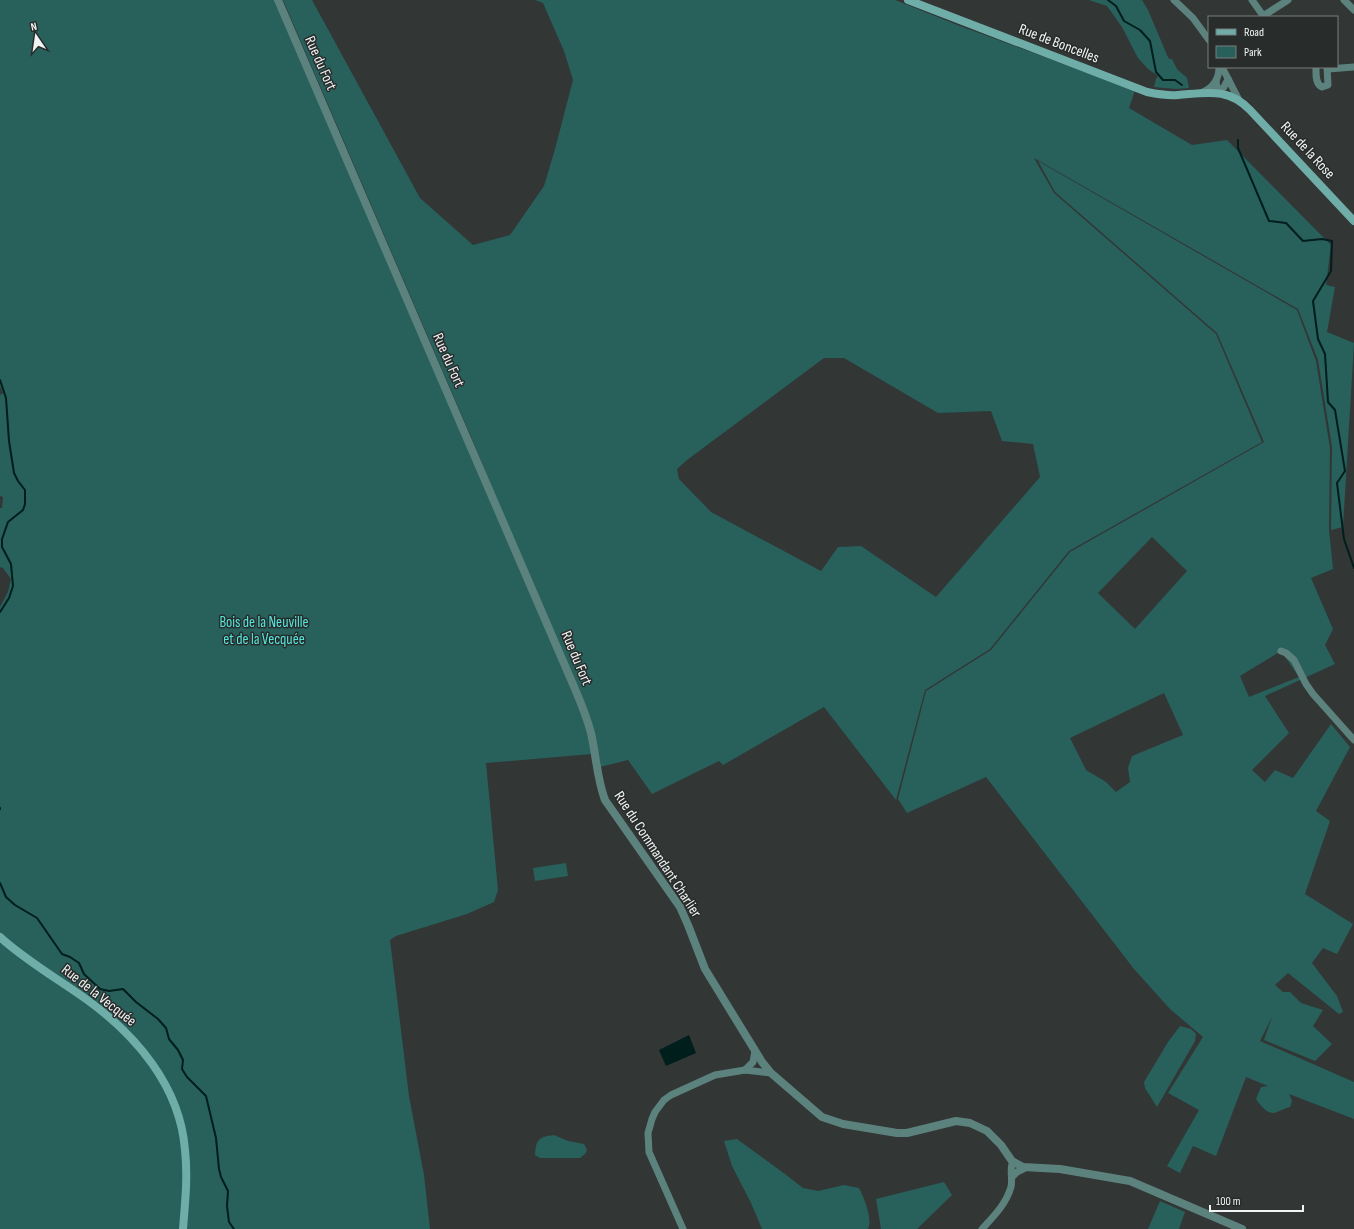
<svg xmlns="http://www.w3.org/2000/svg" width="1354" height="1229" viewBox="0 0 1354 1229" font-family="'Sofia Sans Condensed',sans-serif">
	<rect width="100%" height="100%" fill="#323635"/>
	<!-- green -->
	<g fill="#28605c" fill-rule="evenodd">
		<path d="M0 0H275L584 719 592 754 486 763 498 890 494 902 467 914 396 936 390 940 409 1096 424 1175 430 1229H0V607L8 592 11 579 3 568 0 567V508H2L3 497 0 496V395L3 393 0 386Z"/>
		<path d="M283 0H312L420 198 473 245 510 235 544 186 555 149 573 80 564 51 543 3 535 0H895L960 26 1135 90 1129 108 1192 145 1227 140 1331 245 1326 285 1335 287 1327 332 1354 343 1343 527 1331 530 1332 447 1318 360 1298 309 1034 158 1054 193 1216 334 1262 442 1069 551 990 649 925 690 896 800 824 707 723 765 719 761 652 794 628 760 600 767 594 732 472 439ZM824 358H844L938 413 991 411 1002 441 1033 444 1040 477 936 597 861 546 838 547 821 571 711 512 679 479 677 469 687 460Z"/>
		<path d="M1089 0H1142L1148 10 1167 55 1169 59H1172L1177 69 1187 78 1189 88 1176 89 1154 87 1156 79 1158 76 1148 69 1138 58 1122 27 1107 6Z"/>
		<path d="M1038 161 1297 310 1316 361 1330 448 1329 530 1333 569 1311 578 1333 629 1325 645 1335 664 1265 696 1289 733 1252 770 1265 782 1275 770 1293 778 1331 724 1350 747 1316 811 1330 821 1305 894 1353 924 1337 954 1323 948 1312 963 1337 996 1343 1012 1339 1014 1288 973 1275 985 1283 992H1290L1301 1003 1323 1010 1313 1026 1332 1044 1315 1061 1264 1040 1272 1017 1260 1041 1354 1082V1119L1289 1094 1292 1101 1290 1107C1285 1108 1282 1110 1277 1112 1268 1116 1261 1106 1256 1099L1261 1087 1268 1086 1246 1077 1216 1156 1193 1146 1180 1173 1167 1166 1199 1110 1168 1093 1203 1037 1170 1009 1134 969 986 777 907 813 898 799 926 691 991 650 1070 552 1264 442 1217 333 1055 192ZM1152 537 1187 571 1135 629 1098 593ZM1281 651 1299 677 1249 697 1240 676ZM1164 693 1183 735 1132 756 1128 768 1130 782 1116 792 1106 782 1086 770 1070 738Z"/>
		<path d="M566 863 568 876 535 881 533 868Z"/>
		<path d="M1180 1026 1191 1029 1196 1034 1195 1041 1157 1107 1145 1088 1144 1082 1168 1042Z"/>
		<path d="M554 1135 568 1141 584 1144 587 1150 585 1154 580 1158H540L535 1155C536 1140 538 1137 554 1135Z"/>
		<path d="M737 1139 785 1174 803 1188 818 1191 844 1185 859 1188C864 1198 873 1219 868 1229H762L751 1203 732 1166 724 1141Z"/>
		<path d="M944 1182 952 1195 917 1229H881L876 1199Z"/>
		<path d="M1160 1201 1185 1212 1179 1229H1148Z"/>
	</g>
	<!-- water -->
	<path fill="#001e1c" d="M689 1035 696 1053 666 1066 659 1050Z"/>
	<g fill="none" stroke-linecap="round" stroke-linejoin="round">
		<!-- stream -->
		<g stroke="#001e1c" stroke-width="2">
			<path d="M1108 0 1116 6 1124 21 1140 30 1150 41 1156 72 1163 80H1175L1182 85"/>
			<path d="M1238 140V148L1269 221 1286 223 1303 241 1322 239 1332 241 1331 271 1313 301 1318 339 1325 354 1328 402 1335 410 1345 471 1337 483 1344 539 1354 568"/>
			<path d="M0 380 6 398 9 441 14 473 18 481 25 490V504L23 510 8 522 2 539V547L11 564 13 586 9 598 0 612"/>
			<path d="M0 808V809"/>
			<path d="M0 883 6 897 15 905 37 918 62 954 70 957 79 963 84 974 100 989 109 991 123 989 136 1002 158 1019 166 1028 169 1039 178 1050 183 1060 182 1069 187 1077 206 1096 216 1138 219 1169 221 1177 228 1191 227 1206 229 1222 234 1229"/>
		</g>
		<!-- minor -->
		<g stroke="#5c827e" stroke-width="7">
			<path d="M1174 0 1193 18 1209 40"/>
			<path d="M1252 0 1264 17"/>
			<path d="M1344 0 1354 10"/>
			<path d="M1263 16 1288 0"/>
			<path d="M1222 67 1239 100"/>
			<path d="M1316 67C1316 74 1315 84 1322 87L1328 85 1327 67"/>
			<path d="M1328 69 1354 67"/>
			<path d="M1216 81 1218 93 1224 87 1228 79"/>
			<path d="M1203 92C1214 87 1219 79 1219 67"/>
			<path d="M1281 651 1286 653 1294 660 1306 684 1313 694 1354 740"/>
			<path d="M745 1070 753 1062 755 1051"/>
			<path d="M1012 1177 1017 1172 1025 1168"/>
			<path d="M683 1229 649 1152 648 1133 652 1119 655 1112 664 1100 671 1095 715 1075 745 1070 771 1073"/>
			<path d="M982 1229C994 1216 1006 1204 1011 1187 1013 1178 1009 1168 1013 1162"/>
		</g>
		<!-- tertiary -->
		<path stroke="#5c827e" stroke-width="8" d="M278 0 575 689C581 703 587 718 591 733 596 755 597 779 605 800L680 907 688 925 705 969 762 1062 771 1073 822 1117 843 1124 897 1133H907L956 1121 970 1123 987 1131 1001 1145 1012 1161 1023 1167 1060 1169 1130 1181 1242 1229"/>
		<!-- secondary -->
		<g stroke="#6fada8" stroke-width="8">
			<path d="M908 0 1147 92C1157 94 1168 96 1178 95 1206 93 1228 87 1250 110L1354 221"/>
			<path d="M0 937C25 960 58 979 86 999 136 1035 180 1086 185 1150 188 1177 185 1203 183 1229"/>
		</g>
	</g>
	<g text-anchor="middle" stroke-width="3" stroke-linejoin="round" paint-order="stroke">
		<!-- street labels -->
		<g font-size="15" fill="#f1f4f4" stroke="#282c2b">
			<text transform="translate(1059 43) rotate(21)" y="5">Rue de Boncelles</text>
			<text transform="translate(321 63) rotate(66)" y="5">Rue du Fort</text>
			<text transform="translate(1308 150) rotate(47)" y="5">Rue de la Rose</text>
			<text transform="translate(449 360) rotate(66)" y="5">Rue du Fort</text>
			<text transform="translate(577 658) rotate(67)" y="5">Rue du Fort</text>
			<text transform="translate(658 854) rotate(57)" y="5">Rue du Commandant Charlier</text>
			<text transform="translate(99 995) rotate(38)" y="5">Rue de la Vecquée</text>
		</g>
		<!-- park labels -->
		<g font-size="15" fill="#54e7de" stroke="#282c2b">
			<text x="264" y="627">Bois de la Neuville<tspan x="264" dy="17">et de la Vecquée</tspan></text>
		</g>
	</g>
	<!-- legend -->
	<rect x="1208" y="16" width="130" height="52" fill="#282c2b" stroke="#787c7b"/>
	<rect x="1216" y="29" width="20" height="6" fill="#6fada8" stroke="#787c7b"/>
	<text x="1244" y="36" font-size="12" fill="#f1f4f4">Road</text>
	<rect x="1216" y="46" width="20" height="12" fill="#28605c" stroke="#787c7b"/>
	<text x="1244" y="56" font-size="12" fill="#f1f4f4">Park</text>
	<!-- north arrow -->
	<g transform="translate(36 36) rotate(347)" stroke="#282c2b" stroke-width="3" paint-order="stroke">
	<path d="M0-3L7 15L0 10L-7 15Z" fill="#f1f4f4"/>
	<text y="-6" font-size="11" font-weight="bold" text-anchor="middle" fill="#f1f4f4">N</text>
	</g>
	<!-- scale -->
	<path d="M1210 1205v6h93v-6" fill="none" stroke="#f1f4f4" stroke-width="2"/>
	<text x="1216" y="1205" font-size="12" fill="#f1f4f4" stroke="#282c2b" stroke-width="3" paint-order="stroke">100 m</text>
</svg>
